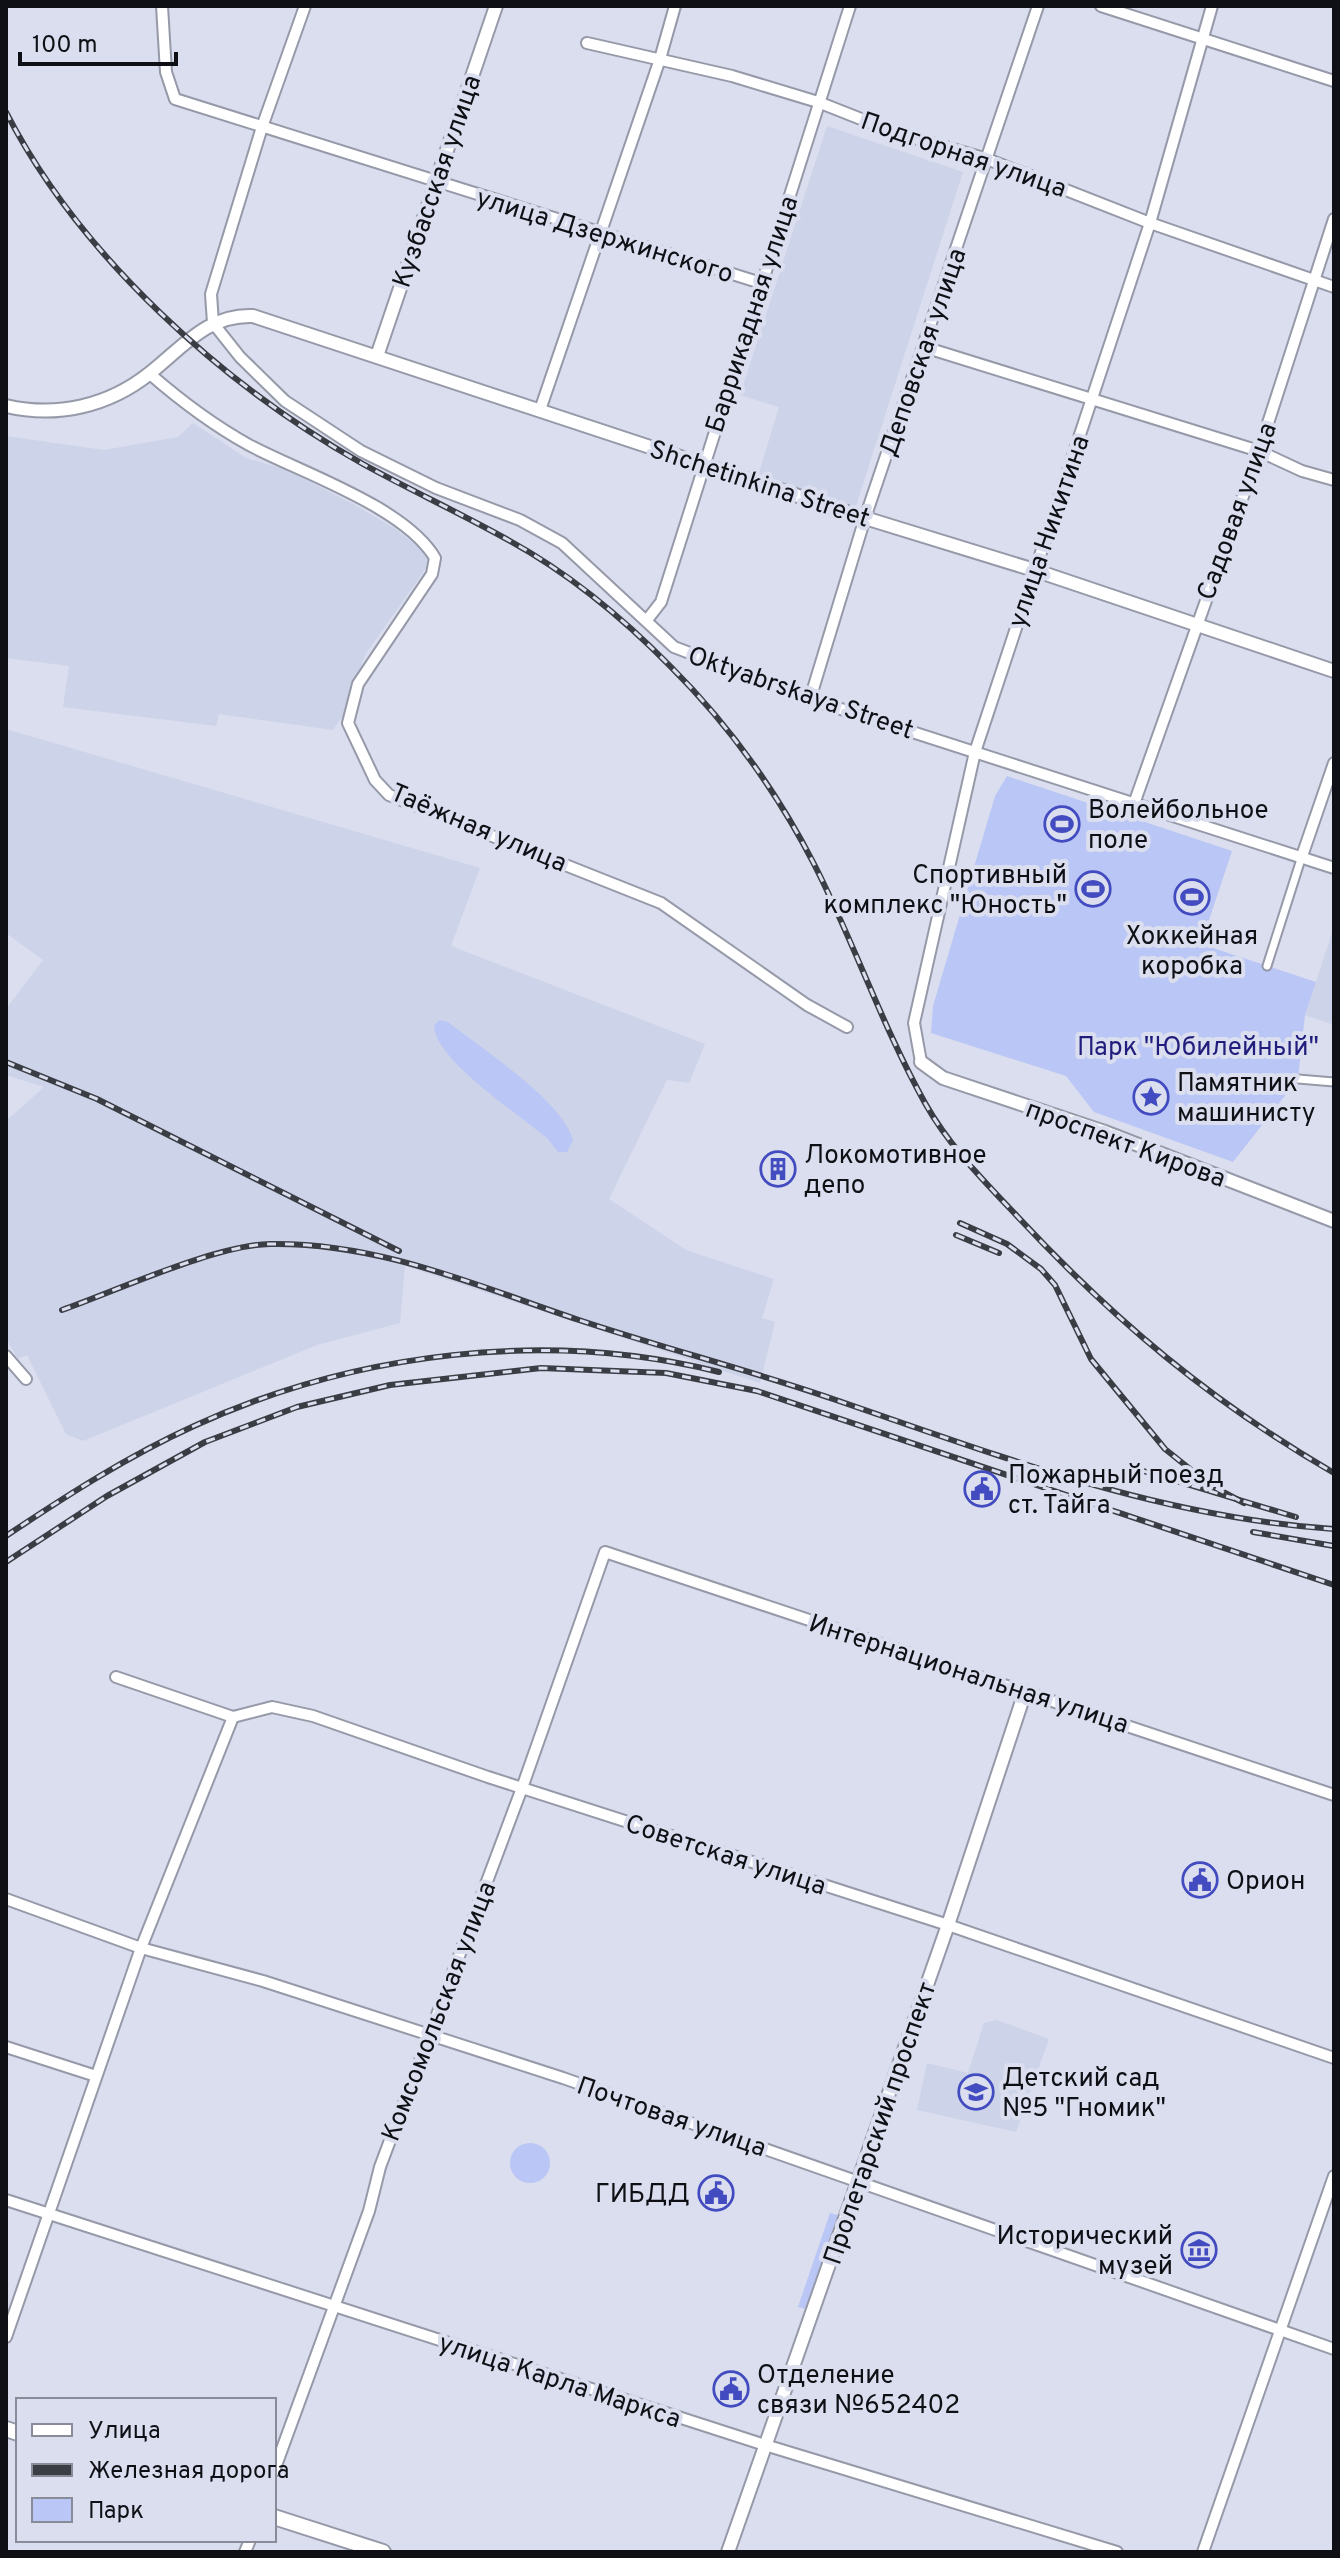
<svg xmlns="http://www.w3.org/2000/svg" width="1340" height="2558" viewBox="0 0 1340 2558" font-family="Overpass,sans-serif">
	<rect width="100%" height="100%" fill="#dadeee"/>
	<!-- built -->
	<g fill="#cdd3e9">
		<path d="M827 126 963 172 856 506 758 476 779 407 740 395Z"/>
		<path d="M193 423 246 458 287 470 357 506 397 530 428 555 429 564 365 655 345 713 333 730 219 714 216 726 63 707 69 666 6 658V436L104 450 178 437Z"/>
		<path d="M6 729 480 868 451 946 705 1044 689 1083 667 1080 609 1199 686 1250 774 1279 762 1318 775 1322 760 1383 405 1266 400 1323 317 1345 83 1441 66 1434 27 1355 18 1359 6 1338V1121L44 1087 6 1075V1009L43 960 6 933Z"/>
		<path d="M1334 927V1025L1305 1015Z"/>
		<path d="M997 2020 1049 2039 1016 2132 917 2110 927 2063 968 2073 984 2023Z"/>
	</g>
	<!-- green -->
	<g fill="#bac6f6">
		<path d="M1007 776 1232 851 1201 944 1316 982 1305 1015 1298 1079 1233 1162 1094 1112 1066 1076 931 1033 933 1006 995 796Z"/>
		<path d="M439 1020 448 1022C482 1049 562 1100 573 1140L567 1152H558L548 1139C521 1116 435 1060 434 1026Z"/>
		<circle cx="530" cy="2163" r="20"/>
		<path d="M830 2213 838 2215 806 2309 798 2307Z"/>
	</g>
	<g fill="none" stroke-linecap="round" stroke-linejoin="round">
		<defs>
			<g id="pedestrian">
				<path d="M1267 966 1302 856"/>
				<path d="M1298 1079 1334 1082"/>
			</g>
			<g id="minor">
				<path d="M162 6 166 72 175 99 761 283"/>
				<path d="M305 6 262 127 211 294 213 323 240 357 285 401 361 451 436 488 520 520 562 543 674 647 810 699 1334 868"/>
				<path d="M1101 6 1334 81"/>
				<path d="M587 43 732 76 818 102 894 132 987 159 1150 223 1334 287"/>
				<path d="M924 347 1259 451 1302 471 1334 480"/>
				<path d="M150 374C181 401 213 425 249 445 302 473 405 507 435 558L432 574 358 684 348 723 375 780 389 795 661 903 807 1005 847 1027"/>
				<path d="M540 410 660 59 675 6"/>
				<path d="M647 620 661 602 850 6"/>
				<path d="M810 699 865 518 1038 6"/>
				<path d="M1135 801 1259 451 1334 219"/>
				<path d="M1302 856 1334 763"/>
				<path d="M921 1062 914 1023 975 752 1150 223 1212 6"/>
				<path d="M6 1356 26 1379"/>
				<path d="M116 1677 233 1717 272 1707 313 1716 488 1777 948 1925 1334 2058"/>
				<path d="M6 1899 141 1948 263 1981 563 2078 1334 2349"/>
				<path d="M6 2047 96 2076"/>
				<path d="M6 2200 765 2445 1117 2552"/>
				<path d="M6 2337 141 1948 233 1717"/>
				<path d="M274 2471 369 2211 380 2167 522 1788 605 1552 1334 1795"/>
				<path d="M245 2552 250 2540"/>
				<path d="M1203 2552 1334 2176"/>
			</g>
			<g id="tertiary">
				<path d="M377 356 496 6"/>
				<path d="M6 406C57 418 109 406 150 373 183 347 208 314 253 316L865 518 1034 570 1334 671"/>
				<path d="M921 1062 943 1078 1105 1132 1334 1221"/>
				<path d="M728 2552 948 1925 1025 1692"/>
			</g>
			<g id="secondary">
				<path d="M6 2429 18 2433"/>
				<path d="M274 2517 383 2552"/>
			</g>
		</defs>
		<!-- pedestrian casing -->
		<use href="#pedestrian" stroke="#9599a8" stroke-width="11"/>
		<!-- minor casing -->
		<use href="#minor" stroke="#9599a8" stroke-width="14"/>
		<!-- tertiary casing -->
		<use href="#tertiary" stroke="#9599a8" stroke-width="16"/>
		<!-- secondary casing -->
		<use href="#secondary" stroke="#9599a8" stroke-width="18"/>
		<!-- pedestrian -->
		<use href="#pedestrian" stroke="#fff" stroke-width="7"/>
		<!-- minor -->
		<use href="#minor" stroke="#fff" stroke-width="10"/>
		<!-- tertiary -->
		<use href="#tertiary" stroke="#fff" stroke-width="12"/>
		<!-- secondary -->
		<use href="#secondary" stroke="#fff" stroke-width="14"/>
		<defs>
			<g id="rail">
				<path d="M6 112C79 255 224 386 363 464 412 491 462 514 510 541 570 574 623 618 671 667 728 724 777 792 814 864 854 942 882 1026 925 1103 949 1146 984 1181 1017 1216 1115 1321 1210 1401 1334 1473"/>
				<path d="M6 1062 97 1099 399 1251"/>
				<path d="M960 1223 1007 1244 1041 1269 1055 1285 1091 1359 1165 1449 1210 1485 1244 1503"/>
				<path d="M956 1235 999 1253"/>
				<path d="M62 1310C116 1291 215 1245 270 1244 379 1242 477 1286 579 1320 663 1348 749 1370 833 1399 1000 1456 1157 1517 1334 1529"/>
				<path d="M1140 1470 1296 1517"/>
				<path d="M1253 1532 1334 1546"/>
				<path d="M6 1536C66 1496 128 1456 194 1426 355 1352 547 1329 719 1372"/>
				<path d="M6 1562 107 1496 205 1442 297 1407 390 1385 541 1368 666 1373 757 1391 1334 1585"/>
			</g>
		</defs>
		<!-- rail casing -->
		<use href="#rail" stroke="#3b3d45" stroke-width="6"/>
		<!-- rail -->
		<use href="#rail" stroke="#dadeee" stroke-width="3" stroke-dasharray="9" stroke-linecap="butt"/>
	</g>
	<!-- icons -->
	<defs>
		<symbol id="stadium-ring" viewBox="-11 -11 22 22"><circle r="9.5" fill="#dadeee" stroke="#424bbf" stroke-width="1.5"/><path d="M0-5a6.5 5 0 1 0 0 10a6.5 5 0 1 0 0-10ZM-3.5-1.8h7v3.6h-7Z" fill="#424bbf"/></symbol>
		<symbol id="sight-ring" viewBox="-11 -11 22 22"><circle r="9.5" fill="#dadeee" stroke="#424bbf" stroke-width="1.5"/><path d="M0-6L1.8-2.2L6-1.7L2.9 1.2L3.7 5.4L0 3.3L-3.7 5.4L-2.9 1.2L-6-1.7L-1.8-2.2Z" fill="#424bbf"/></symbol>
		<symbol id="building-ring" viewBox="-11 -11 22 22"><circle r="9.5" fill="#dadeee" stroke="#424bbf" stroke-width="1.5"/><path d="M-4-6H4V6H1V3H-1V6H-4ZM-2.5-4.3h1.7v1.8h-1.7ZM.8-4.3h1.7v1.8H.8ZM-2.5-1h1.7V.8h-1.7ZM.8-1h1.7V.8H.8Z" fill="#424bbf"/></symbol>
		<symbol id="civic-ring" viewBox="-11 -11 22 22"><circle r="9.5" fill="#dadeee" stroke="#424bbf" stroke-width="1.5"/><path d="M-.6-6.5H3V-4.5H.6V-3L4-1V1h2V6H-6V1h2V-1L-.6-3ZM-1.2 2.5V6h2.4V2.5Z" fill="#424bbf"/></symbol>
		<symbol id="school-ring" viewBox="-11 -11 22 22"><circle r="9.5" fill="#dadeee" stroke="#424bbf" stroke-width="1.5"/><path d="M0-5L7-2L0 1L-7-2ZM-4 1L0 2.5L4 1V4Q0 6-4 4Z" fill="#424bbf"/></symbol>
		<symbol id="museum-ring" viewBox="-11 -11 22 22"><circle r="9.5" fill="#dadeee" stroke="#424bbf" stroke-width="1.5"/><path d="M0-6L6-3V-2H-6V-3ZM-5-1h2V3h-2ZM-1-1h2V3h-2ZM3-1h2V3H3ZM-6 4H6V6H-6Z" fill="#424bbf"/></symbol>
	</defs>
	<g fill-rule="evenodd">
		<use href="#stadium-ring" x="1042" y="804" width="40" height="40"/>
		<use href="#stadium-ring" x="1073" y="869" width="40" height="40"/>
		<use href="#stadium-ring" x="1172" y="877" width="40" height="40"/>
		<use href="#sight-ring" x="1131" y="1077" width="40" height="40"/>
		<use href="#building-ring" x="758" y="1149" width="40" height="40"/>
		<use href="#civic-ring" x="962" y="1469" width="40" height="40"/>
		<use href="#civic-ring" x="1180" y="1860" width="40" height="40"/>
		<use href="#school-ring" x="956" y="2072" width="40" height="40"/>
		<use href="#civic-ring" x="696" y="2173" width="40" height="40"/>
		<use href="#museum-ring" x="1179" y="2230" width="40" height="40"/>
		<use href="#civic-ring" x="711" y="2369" width="40" height="40"/>
	</g>
	<g text-anchor="middle" stroke-width="8" stroke-linejoin="round" paint-order="stroke">
		<!-- street labels -->
		<g font-size="26" fill="#0f1016" stroke="#dadeee">
			<text transform="translate(964 154) rotate(19)" y="9">Подгорная улица</text>
			<text transform="translate(436 181) rotate(-71)" y="9">Кузбасская улица</text>
			<text transform="translate(605 235) rotate(17)" y="9">улица Дзержинского</text>
			<text transform="translate(751 314) rotate(-72)" y="9">Баррикадная улица</text>
			<text transform="translate(922 352) rotate(-71)" y="9">Деповская улица</text>
			<text transform="translate(760 483) rotate(18)" y="9">Shchetinkina Street</text>
			<text transform="translate(1236 511) rotate(-70)" y="9">Садовая улица</text>
			<text transform="translate(1048 531) rotate(-71)" y="9">улица Никитина</text>
			<text transform="translate(801 692) rotate(19)" y="9">Oktyabrskaya Street</text>
			<text transform="translate(479 827) rotate(23)" y="9">Таёжная улица</text>
			<text transform="translate(1126 1143) rotate(20)" y="9">проспект Кирова</text>
			<text transform="translate(969 1673) rotate(18)" y="9">Интернациональная улица</text>
			<text transform="translate(726 1854) rotate(18)" y="9">Советская улица</text>
			<text transform="translate(438 2011) rotate(-69)" y="9">Комсомольская улица</text>
			<text transform="translate(672 2116) rotate(19)" y="9">Почтовая улица</text>
			<text transform="translate(879 2123) rotate(-71)" y="9">Пролетарский проспект</text>
			<text transform="translate(560 2380) rotate(18)" y="9">улица Карла Маркса</text>
		</g>
		<!-- poi labels -->
		<g font-size="26" fill="#0f1016" stroke="#dadeee" text-anchor="start">
			<text x="1088" y="818">Волейбольное<tspan x="1088" dy="30">поле</tspan></text>
			<text x="1067" y="883" text-anchor="end">Спортивный<tspan x="1067" dy="30">комплекс "Юность"</tspan></text>
			<text x="1192" y="944" text-anchor="middle">Хоккейная<tspan x="1192" dy="30">коробка</tspan></text>
			<text x="1177" y="1091">Памятник<tspan x="1177" dy="30">машинисту</tspan></text>
			<text x="804" y="1163">Локомотивное<tspan x="804" dy="30">депо</tspan></text>
			<text x="1008" y="1483">Пожарный поезд<tspan x="1008" dy="30">ст. Тайга</tspan></text>
			<text x="1226" y="1889">Орион</text>
			<text x="1002" y="2086">Детский сад<tspan x="1002" dy="30">№5 "Гномик"</tspan></text>
			<text x="690" y="2202" text-anchor="end">ГИБДД</text>
			<text x="1173" y="2244" text-anchor="end">Исторический<tspan x="1173" dy="30">музей</tspan></text>
			<text x="757" y="2383">Отделение<tspan x="757" dy="30">связи №652402</tspan></text>
		</g>
		<!-- park labels -->
		<g font-size="26" fill="#201d7c" stroke="#dadeee">
			<text x="1198" y="1055">Парк "Юбилейный"</text>
		</g>
	</g>
	<!-- border -->
	<rect width="1340" height="2558" fill="none" stroke="#0f1016" stroke-width="16"/>
	<!-- legend -->
	<rect x="16" y="2398" width="260" height="144" fill="#dadeee" stroke="#898c98" stroke-width="2"/>
	<rect x="32" y="2424" width="40" height="12" fill="#ffffff" stroke="#898c98" stroke-width="2"/>
	<text x="88" y="2438" font-size="24" fill="#0f1016">Улица</text>
	<rect x="32" y="2464" width="40" height="12" fill="#3b3d45" stroke="#898c98" stroke-width="2"/>
	<text x="88" y="2478" font-size="24" fill="#0f1016">Железная дорога</text>
	<rect x="32" y="2498" width="40" height="24" fill="#bac6f6" stroke="#898c98" stroke-width="2"/>
	<text x="88" y="2518" font-size="24" fill="#0f1016">Парк</text>
	<!-- scale -->
	<path d="M20 52v12h156v-12" fill="none" stroke="#0f1016" stroke-width="4"/>
	<text x="32" y="52" font-size="24" fill="#0f1016" stroke="#dadeee" stroke-width="6" paint-order="stroke">100 m</text>
</svg>
